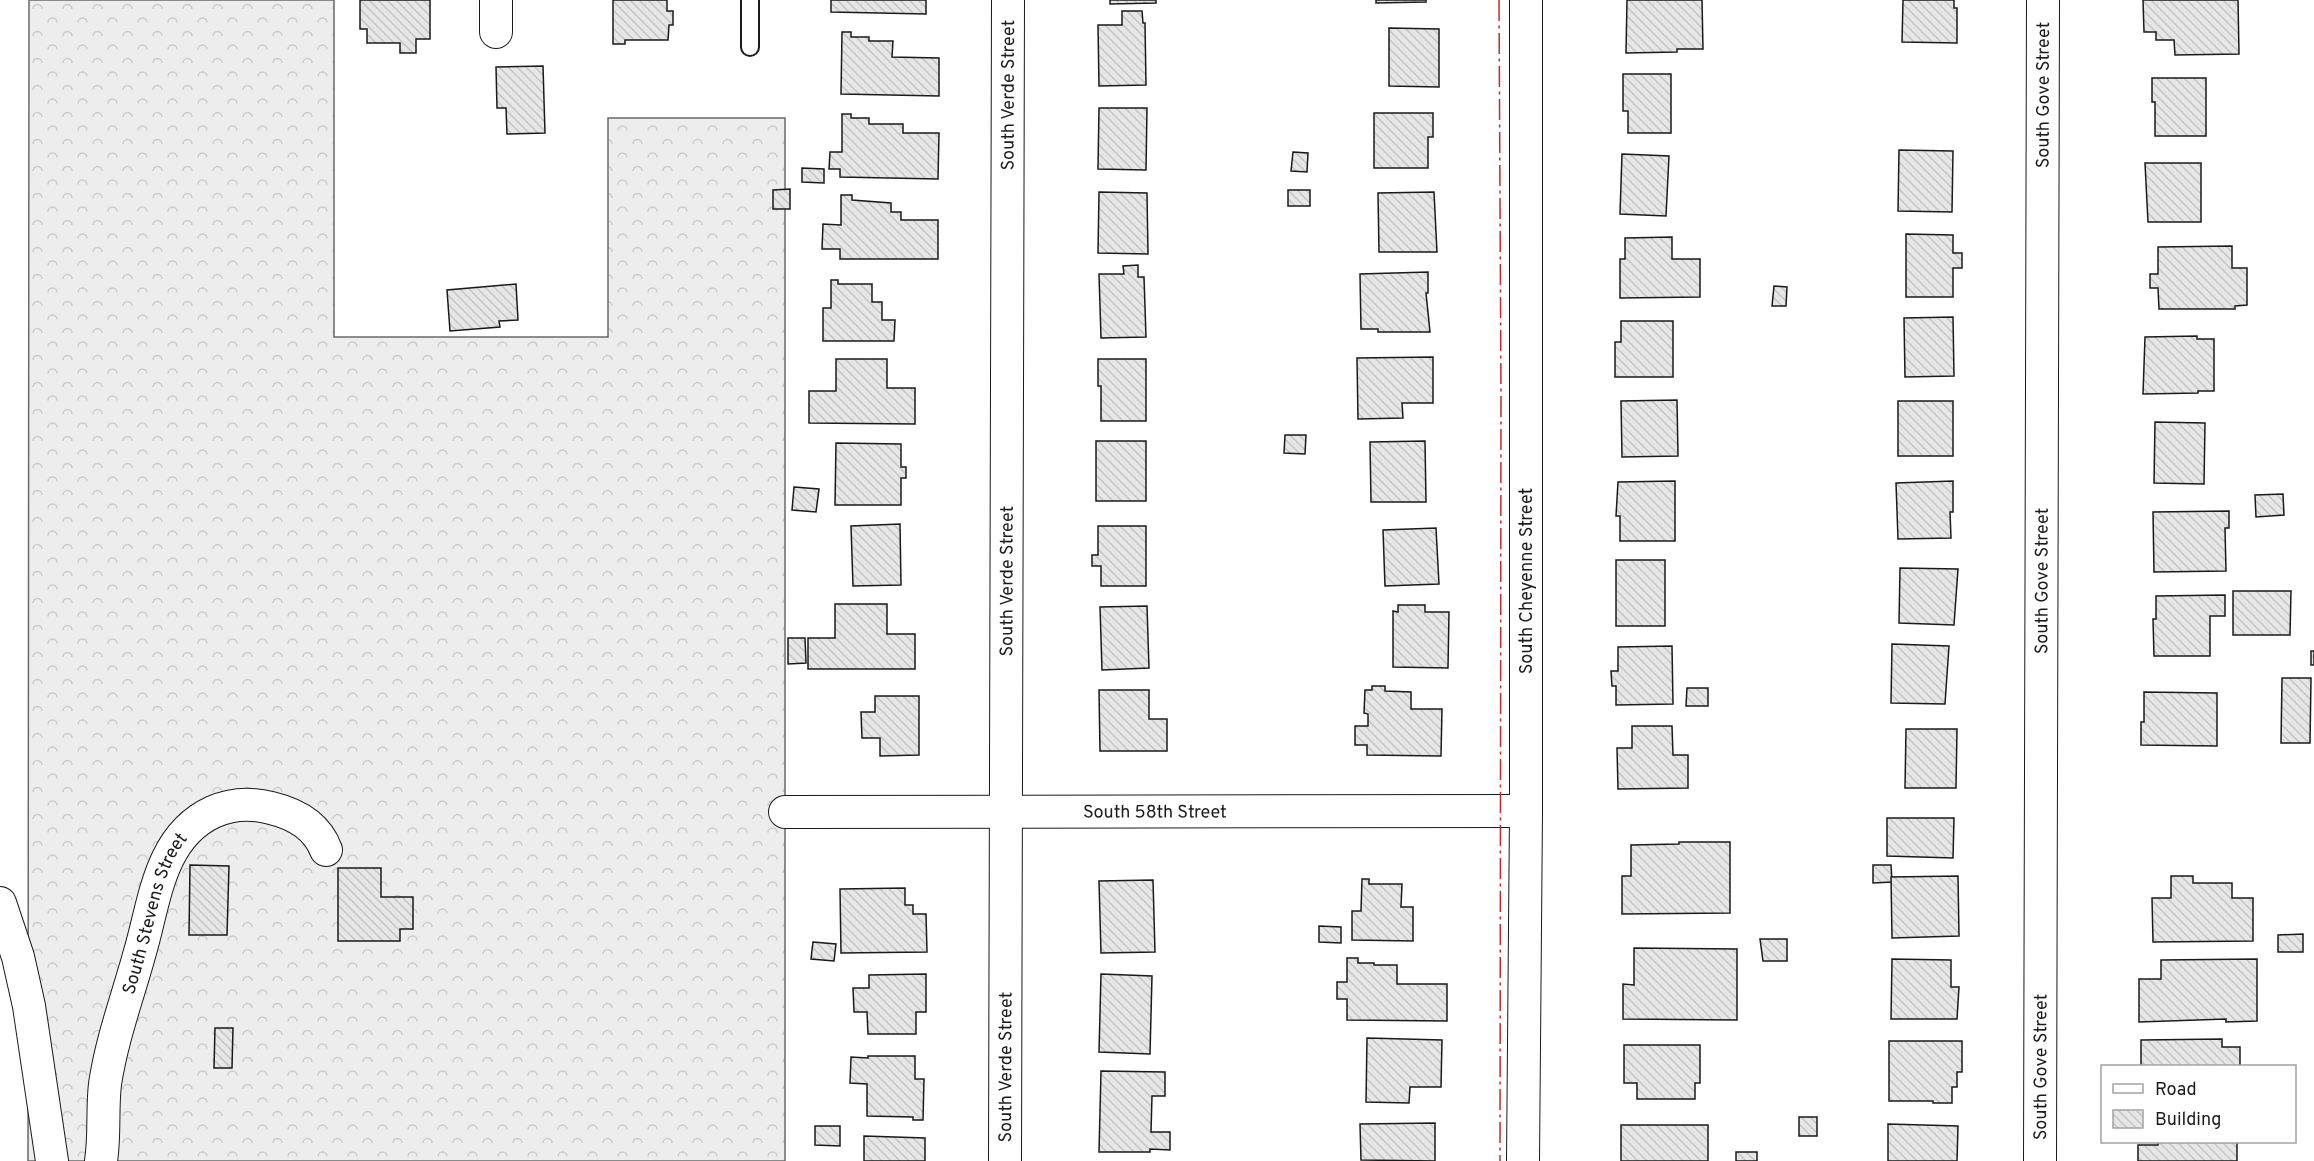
<svg xmlns="http://www.w3.org/2000/svg" width="2314" height="1161" viewBox="0 0 2314 1161" font-family="Overpass,sans-serif">
	<defs>
		<pattern id="forest-crowns" width="20" height="18" patternUnits="userSpaceOnUse" patternTransform="scale(1.5)"><rect width="20" height="18" fill="#ededed"/><path d="M2 6a3 3 0 1 1 6 0M12 15a3 3 0 1 1 6 0" fill="none" stroke="#cbcbcb"/></pattern>
		<pattern id="building-back-hatch" width="6" height="6" patternUnits="userSpaceOnUse" patternTransform="scale(1.5)"><rect width="6" height="6" fill="#e6e6e6"/><path d="M-1 5l2 2M0 0l6 6M5-1l2 2" fill="none" stroke="#c5c5c5"/></pattern>
	</defs>
	<rect width="100%" height="100%" fill="#fff"/>
	<!-- forest -->
	<path fill="url(#forest-crowns)" stroke="#6a6a6a" stroke-width="1.5" d="M29 0H334V337H608V118H785V1161H28Z"/>
	<!-- building -->
	<g fill="url(#building-back-hatch)" stroke="#1a1a1a" stroke-width="1.5">
		<path d="M360 0H430V39H416V53H400V43H367V29H360Z"/>
		<path d="M613 0H667V11H673V25H669L668 40H625V44H613Z"/>
		<path d="M831 0H926V14L831 12Z"/>
		<path d="M1110 0H1156V3L1110 4Z"/>
		<path d="M1376 0H1426V2L1376 3Z"/>
		<path d="M1627 0H1702L1703 49H1677V52L1626 53Z"/>
		<path d="M1903 0H1954V8H1957V43L1902 42Z"/>
		<path d="M2143 0H2238L2239 54 2175 55 2174 40H2156V32H2144Z"/>
		<path d="M1122 11H1142L1143 23H1145L1146 85 1099 86 1098 25H1122Z"/>
		<path d="M1389 28 1439 29V87L1389 86Z"/>
		<path d="M842 32H851V37H869V41H893L892 57 939 58V96L841 94Z"/>
		<path d="M543 66 545 133 507 134 506 108H497L496 67Z"/>
		<path d="M1623 74H1671V133H1628V111H1623Z"/>
		<path d="M2152 78H2206V136H2155V102H2152Z"/>
		<path d="M1099 108H1147L1146 170 1098 169Z"/>
		<path d="M1374 113H1433V137H1428V168H1374Z"/>
		<path d="M842 114H851V118H869V124H903V133H939L938 179 840 177V169H829L830 152H842Z"/>
		<path d="M1899 150 1953 151 1952 212 1898 211Z"/>
		<path d="M1293 152 1308 153 1307 172 1291 171Z"/>
		<path d="M1622 154 1669 156 1666 216 1620 214Z"/>
		<path d="M2145 163H2201V222H2148Z"/>
		<path d="M802 168 824 169V183L802 182Z"/>
		<path d="M790 189V209H773V190Z"/>
		<rect x="1288" y="190" width="22" height="16"/>
		<path d="M1099 192 1147 193 1148 254 1098 253Z"/>
		<path d="M1434 192 1437 252H1379L1378 193Z"/>
		<path d="M841 195H852V200L891 203V212H901V220H938V259H840V249H822L823 224 841 225Z"/>
		<path d="M1906 234 1953 235V253H1962V268H1953V297H1906Z"/>
		<path d="M1672 237V259H1700V297L1620 298V259H1625V238Z"/>
		<path d="M2232 246V268H2247V305L2235 306V309H2159L2158 288H2150V274H2158V247Z"/>
		<path d="M1138 265V277H1144L1146 337 1101 338 1099 274H1124L1123 266Z"/>
		<path d="M1428 272V293H1426L1430 332H1378V329H1361L1360 274Z"/>
		<path d="M831 280H838V284H872V302H882V320H895L894 341H823V308H831Z"/>
		<path d="M516 284 518 320 499 321 500 327 450 331 447 290Z"/>
		<path d="M1774 286 1787 287 1786 306H1772Z"/>
		<path d="M1953 317 1954 376 1905 377 1904 318Z"/>
		<path d="M1621 321H1673V377H1615V342H1621Z"/>
		<path d="M2197 336V339H2214V391H2198V393L2143 394 2145 337Z"/>
		<path d="M1433 357V403H1402L1403 418 1358 419 1357 358Z"/>
		<path d="M836 359H887V388H915V424L809 423V391H836Z"/>
		<path d="M1098 359H1146V421H1101V386H1098Z"/>
		<path d="M1677 400 1678 456 1622 457 1621 401Z"/>
		<rect x="1898" y="401" width="55" height="55"/>
		<path d="M2155 422 2205 423 2204 484 2154 483Z"/>
		<path d="M1285 435H1306L1305 454 1284 453Z"/>
		<rect x="1096" y="441" width="50" height="60"/>
		<path d="M1425 441 1426 502H1371L1370 442Z"/>
		<path d="M836 443 901 444V467H906V478H901V505H835Z"/>
		<path d="M1675 481V541H1620V516H1616L1618 482Z"/>
		<path d="M1953 481V512H1950L1951 538 1898 539 1896 483Z"/>
		<path d="M794 487 819 489 816 512 792 510Z"/>
		<path d="M2283 494 2284 515 2256 517 2255 495Z"/>
		<path d="M2229 511V528H2225L2226 571 2154 572 2153 512Z"/>
		<path d="M900 524 901 585 853 586 851 526Z"/>
		<path d="M1098 526H1146V586H1101V566H1092V555H1098Z"/>
		<path d="M1436 528 1439 584 1385 586 1383 530Z"/>
		<rect x="1616" y="560" width="49" height="66"/>
		<path d="M1900 568 1958 569 1954 625 1899 623Z"/>
		<path d="M2233 591H2291L2290 635H2233Z"/>
		<path d="M2225 595V616H2210V656H2154L2153 619H2156V596Z"/>
		<path d="M835 604H887V634H915V669H808V638H835Z"/>
		<path d="M1398 605H1425V612H1449L1448 668 1393 667V611L1398 612Z"/>
		<path d="M1147 606 1149 668 1102 670 1100 607Z"/>
		<path d="M788 638H805L806 663 788 664Z"/>
		<path d="M1892 644 1949 646 1945 704 1891 703Z"/>
		<path d="M1672 646 1673 704 1616 705V686H1612L1611 671H1618V647Z"/>
		<rect x="2311" y="651" width="3" height="14"/>
		<path d="M2282 678H2311L2310 743H2281Z"/>
		<path d="M1372 686H1385V691L1411 692V709H1442L1441 756 1367 755V745H1355V726H1368V714L1364 713 1365 690H1372Z"/>
		<path d="M1687 688H1708V706H1686Z"/>
		<path d="M1099 690H1149V719H1167V751H1100Z"/>
		<path d="M2144 692 2217 693V746L2141 745V722H2144Z"/>
		<path d="M875 696H919V755L880 756V738H862L861 712H875Z"/>
		<path d="M1632 726H1672L1673 755H1688V788L1618 789 1617 748H1632Z"/>
		<path d="M1906 729H1957L1956 788H1905Z"/>
		<path d="M1887 818H1954L1953 858 1887 856Z"/>
		<path d="M1679 842H1730V913L1622 914V876H1631V845L1679 844Z"/>
		<path d="M190 865 229 866 227 935H189Z"/>
		<path d="M1873 865H1891L1892 882 1873 883Z"/>
		<path d="M338 868H381V897H413V929H400V941H338Z"/>
		<path d="M1958 876 1959 936 1892 938 1891 877Z"/>
		<path d="M2171 876H2193V883H2232V898H2253V941L2153 942 2152 898H2171Z"/>
		<path d="M1362 879H1369V884H1402L1401 907H1413V941L1352 940V911H1361Z"/>
		<path d="M1153 880 1155 952 1101 953 1099 881Z"/>
		<path d="M905 888V905H913V914H926L927 952 841 953 840 889Z"/>
		<path d="M1319 926 1341 927V943L1319 942Z"/>
		<path d="M2303 934V952H2278V935Z"/>
		<path d="M1760 939H1787V961H1763Z"/>
		<path d="M813 942 836 944 834 961 811 959Z"/>
		<path d="M1634 948 1737 949V1020L1623 1019V984L1634 985Z"/>
		<path d="M1347 958H1358V963H1374V965H1397V984H1447V1021L1347 1020V999H1337V982H1347Z"/>
		<path d="M1892 959 1951 960V987H1959L1957 1019H1891Z"/>
		<path d="M2257 959V1021L2226 1022V1019L2139 1022V979H2161V960Z"/>
		<path d="M926 974V1012H916V1034H868L867 1012H854L853 988H869V975Z"/>
		<path d="M1101 974 1152 976 1150 1054 1099 1052Z"/>
		<path d="M215 1028H233L232 1068H214Z"/>
		<path d="M1367 1038 1442 1040 1441 1087H1410L1409 1103 1366 1102Z"/>
		<path d="M2222 1039V1047H2240V1066H2141V1040Z"/>
		<path d="M1889 1041H1962V1072H1957V1087H1952V1103H1933V1101H1889Z"/>
		<path d="M1624 1045H1700V1083H1695V1099H1637V1083H1624Z"/>
		<path d="M868 1056H915V1079H924L923 1120H913V1117L867 1116V1084L850 1083 851 1057 868 1058Z"/>
		<path d="M1101 1071 1165 1072V1096H1152L1151 1132H1170V1150L1150 1149V1152H1099Z"/>
		<rect x="1799" y="1117" width="18" height="19"/>
		<path d="M1435 1123V1161L1361 1160 1360 1124Z"/>
		<path d="M1888 1124 1958 1126 1957 1161H1888Z"/>
		<rect x="1621" y="1125" width="87" height="36"/>
		<path d="M815 1126H840V1146L815 1145Z"/>
		<path d="M864 1136 925 1138V1161H864Z"/>
		<path d="M2158 1142H2237V1161H2138V1145H2158Z"/>
		<rect x="1736" y="1152" width="21" height="9"/>
	</g>
	<g fill="none" stroke-linecap="round" stroke-linejoin="round">
		<defs>
			<path id="lane" d="M750 0V47"/>
			<g id="street">
				<path d="M496 32V0"/>
				<path id="s1" d="M785 812 1526 811"/>
				<path d="M0 903 18 957 29 1006 52 1161"/>
				<path id="s2" d="M101 1161C105 1136 102 1109 105 1084 112 1038 128 996 140 952 155 901 159 837 213 812 231 804 252 803 271 808 296 814 317 826 326 850"/>
				<path id="s3" d="M1005 1161 1008 0"/>
				<path d="M1523 1161 1526 811V0"/>
				<path id="s4" d="M2040 1161 2043 0"/>
			</g>
		</defs>
		<!-- lane casing -->
		<use href="#lane" stroke="#1a1a1a" stroke-width="20"/>
		<!-- street casing -->
		<use href="#street" stroke="#1a1a1a" stroke-width="34"/>
		<!-- lane -->
		<use href="#lane" stroke="#fff" stroke-width="16"/>
		<!-- street -->
		<use href="#street" stroke="#fff" stroke-width="32"/>
		<!-- power -->
		<path stroke="#c62828" stroke-width="1.5" stroke-dasharray="21 4.5 3 4.5" stroke-linecap="butt" d="M1499 0 1501 395 1500 1161"/>
	</g>
	<g text-anchor="middle" stroke-width="4.5" stroke-linejoin="round" paint-order="stroke">
		<!-- street labels -->
		<g font-size="18" fill="#1a1a1a" stroke="#fff">
			<text dy="6" stroke="none"><textPath href="#s3" startOffset="1066">South Verde Street</textPath></text>
			<text dy="6" stroke="none"><textPath href="#s4" startOffset="1066">South Gove Street</textPath></text>
			<text dy="6" stroke="none"><textPath href="#s3" startOffset="580">South Verde Street</textPath></text>
			<text dy="6" stroke="none"><textPath href="#s4" startOffset="580">South Gove Street</textPath></text>
			<text transform="translate(1526 581) rotate(-90)" y="6">South Cheyenne Street</text>
			<text dy="6" stroke="none"><textPath href="#s1" startOffset="370">South 58th Street</textPath></text>
			<text dy="6" stroke="none"><textPath href="#s2" startOffset="255">South Stevens Street</textPath></text>
			<text dy="6" stroke="none"><textPath href="#s3" startOffset="94">South Verde Street</textPath></text>
			<text dy="6" stroke="none"><textPath href="#s4" startOffset="94">South Gove Street</textPath></text>
		</g>
	</g>
	<!-- legend -->
	<rect x="2101" y="1065" width="195" height="78" fill="#ffffff" stroke="#a3a3a3" stroke-width="1.5"/>
	<rect x="2113" y="1084" width="30" height="9" fill="#ffffff" stroke="#a3a3a3" stroke-width="1.5"/>
	<text x="2155" y="1095" font-size="18" fill="#1a1a1a">Road</text>
	<rect x="2113" y="1110" width="30" height="18" fill="url(#building-back-hatch)" stroke="#a3a3a3" stroke-width="1.5"/>
	<text x="2155" y="1125" font-size="18" fill="#1a1a1a">Building</text>
</svg>
